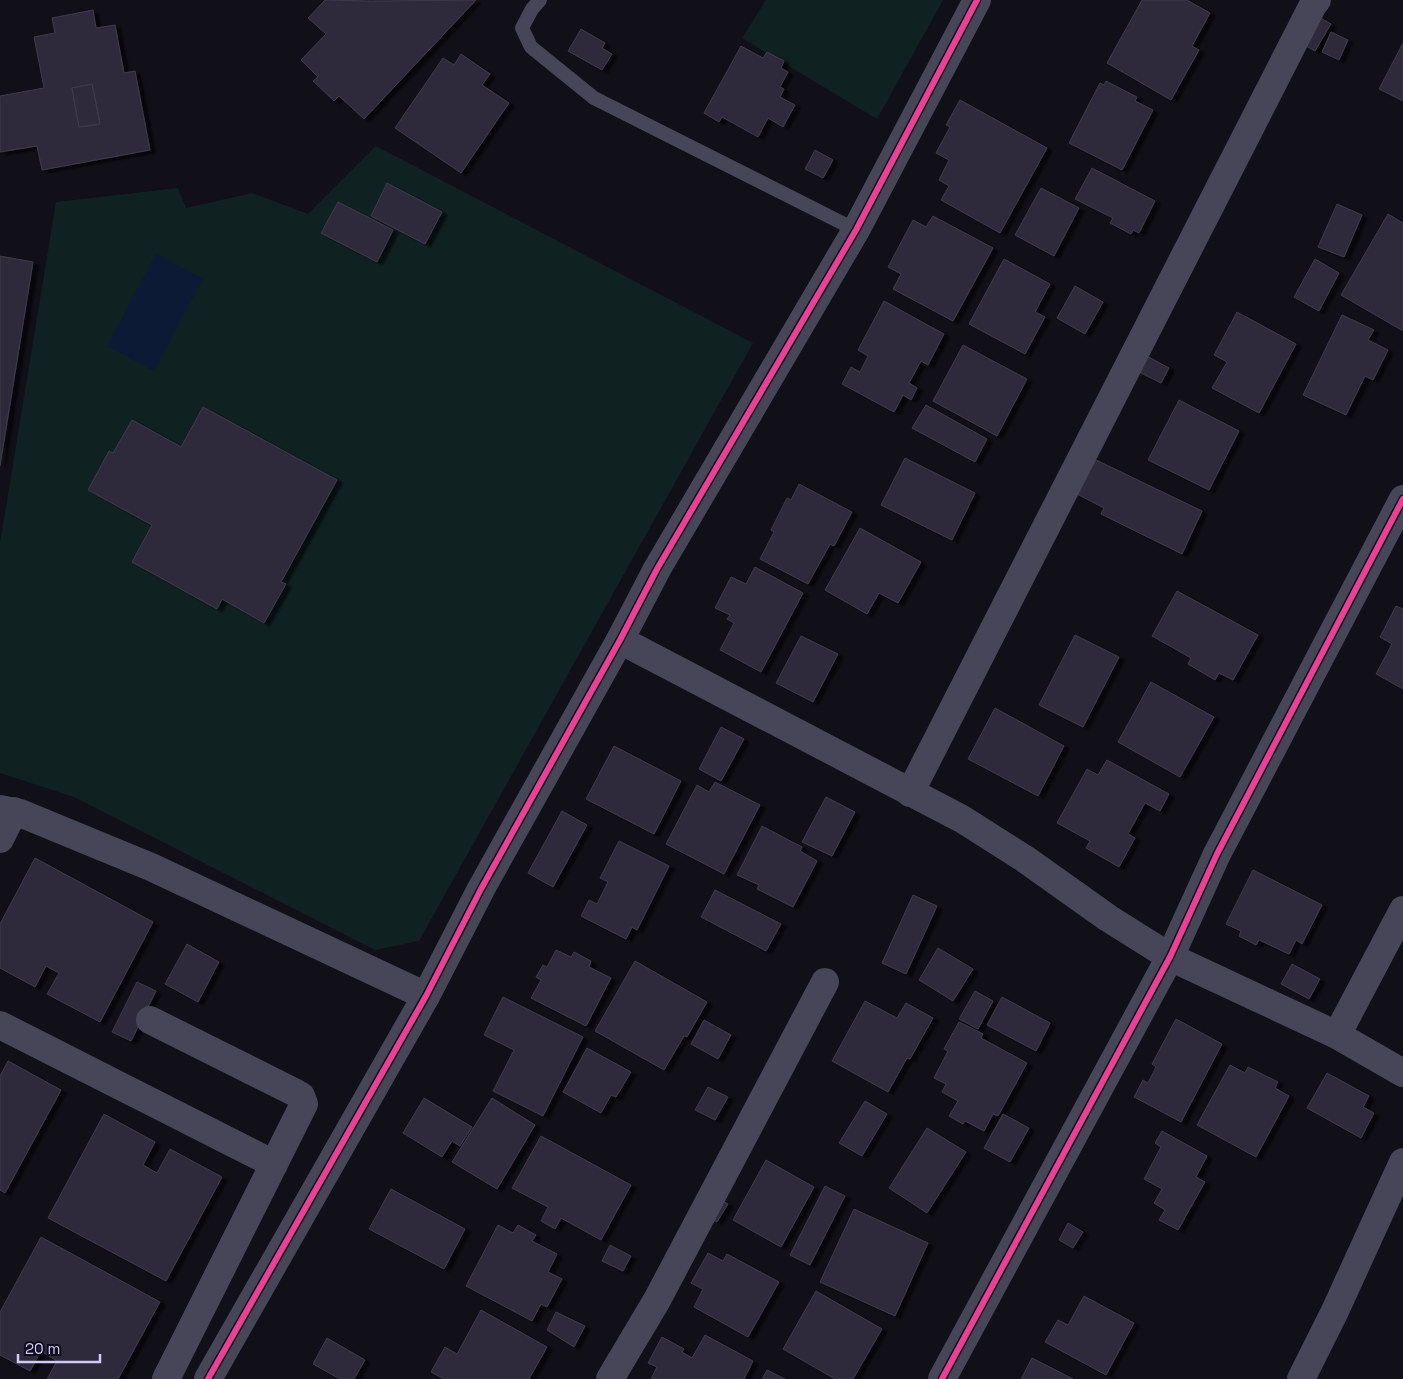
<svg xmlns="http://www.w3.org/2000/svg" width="1403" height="1379" viewBox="0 0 1403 1379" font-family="'Space Grotesk',sans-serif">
	<defs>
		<filter id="shadow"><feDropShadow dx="5.5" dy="3" stdDeviation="1" flood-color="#0009"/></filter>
	</defs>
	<rect width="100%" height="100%" fill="#111018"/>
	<!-- green -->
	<g fill="#102122">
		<path d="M766 0H943L877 119 742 38Z"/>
		<path d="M376 146 753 343 419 941 375 950 74 797 0 773V543L56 202 178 188 186 208 252 193 308 214Z"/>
	</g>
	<!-- water -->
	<path fill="#0d1a36" d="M156 254 203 279 154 371 107 346Z"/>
	<!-- building -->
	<g fill="#2f2c3a" stroke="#3e3a4c" fill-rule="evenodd" filter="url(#shadow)">
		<path d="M325 0 372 1 476 0 364 119 339 96 334 101 313 81 318 77 301 60 326 34 308 18Z"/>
		<path d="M1142 0H1187L1210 13 1192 46 1199 50 1171 100 1107 63Z"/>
		<path d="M93 10 96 28 115 25 124 73 135 71 150 150 42 170 37 146 0 152V96L44 88 34 37 55 33 52 18ZM92 84 100 124 79 127 72 88Z"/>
		<path d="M1317 16 1331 24 1315 51 1299 42Z"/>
		<path d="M581 29 605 43 602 48 612 54 602 70 568 51Z"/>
		<path d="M1331 32 1348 40 1339 60 1322 52Z"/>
		<path d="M1403 43V101L1379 89Z"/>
		<path d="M741 46 763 58 767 52 784 61 781 68 788 72 780 87 784 89 780 97 795 105 783 127 768 118 758 137 722 117 719 122 704 113Z"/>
		<path d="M461 54 490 74 482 85 509 103 461 173 395 128 443 58 454 65Z"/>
		<path d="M1106 81 1137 97 1135 101 1153 110 1122 170 1069 143 1100 83 1104 85Z"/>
		<path d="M92 84 100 124 79 127 72 88Z"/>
		<path d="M960 100 1047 148 1000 233 941 200 949 186 939 180 949 160 936 153 950 127 946 125Z"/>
		<path d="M815 150 833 160 823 178 805 169Z"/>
		<path d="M1092 168 1155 201 1139 233 1133 230 1131 234 1110 223 1113 218 1075 199Z"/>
		<path d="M387 183 442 212 425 244 371 216Z"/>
		<path d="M1041 188 1079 208 1054 256 1015 235Z"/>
		<path d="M338 202 393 230 377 262 321 233Z"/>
		<path d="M1337 204 1362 215 1344 257 1318 247Z"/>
		<path d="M1388 214 1403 223V331L1341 295Z"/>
		<path d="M933 216 993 248 953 321 893 289 901 274 888 267 913 220 926 227Z"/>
		<path d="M0 256 33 262 0 466Z"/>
		<path d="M1004 259 1050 284 1035 312 1045 317 1025 354 969 324Z"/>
		<path d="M1315 259 1339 273 1319 311 1294 297Z"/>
		<path d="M1075 286 1103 302 1085 334 1057 318Z"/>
		<path d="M884 301 944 334 928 365 921 361 909 383 917 388 911 400 903 395 894 412 842 384 851 367 860 372 868 356 858 350Z"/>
		<path d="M1237 312 1296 344 1259 413 1212 388 1227 362 1214 355Z"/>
		<path d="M1342 315 1374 330 1368 340 1388 350 1373 380 1365 376 1346 415 1303 395Z"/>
		<path d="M963 345 1027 379 997 436 933 401Z"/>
		<path d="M1145 355 1169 368 1161 383 1137 371Z"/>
		<path d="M1179 400 1239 431 1209 490 1148 460Z"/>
		<path d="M926 405 987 439 975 462 912 428Z"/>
		<path d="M203 407 337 480 281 582 286 584 264 623 222 599 217 609 132 562 152 525 88 490 109 451 113 453 132 420 181 447Z"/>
		<path d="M1090 457 1202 511 1182 554 1101 514 1104 508 1073 492Z"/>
		<path d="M905 458 975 493 952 540 881 505Z"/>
		<path d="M799 484 852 512 834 546 830 544 808 584 760 559 774 532 771 530 787 498 791 500Z"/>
		<path d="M860 528 921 562 898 603 879 593 867 614 825 590Z"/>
		<path d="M755 567 803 593 761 672 720 650 734 623 727 619 730 615 715 608 731 577 746 584Z"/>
		<path d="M1177 591 1258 635 1233 680 1219 673 1215 680 1188 664 1191 658 1152 636Z"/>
		<path d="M1396 606 1403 609V689L1376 674 1392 644 1380 637Z"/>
		<path d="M1075 635 1119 657 1083 727 1039 705Z"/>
		<path d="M801 636 838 654 813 702 776 683Z"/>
		<path d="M1151 682 1214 717 1180 777 1118 742Z"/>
		<path d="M995 708 1064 746 1038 796 968 759Z"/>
		<path d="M721 727 744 739 721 781 699 769Z"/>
		<path d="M614 746 681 781 654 834 586 799Z"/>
		<path d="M1107 760 1169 794 1160 811 1145 803 1128 834 1135 838 1119 867 1086 848 1090 841 1057 823 1087 769 1098 775Z"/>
		<path d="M715 782 760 805 724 874 666 844 697 785 709 792Z"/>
		<path d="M826 797 855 812 832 856 802 842Z"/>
		<path d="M562 811 587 825 553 887 528 873Z"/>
		<path d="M762 826 802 847 800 851 817 861 793 907 757 889 759 885 737 875Z"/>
		<path d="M619 841 669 866 637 930 632 927 626 939 581 916 589 900 597 904 608 882 600 878Z"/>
		<path d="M35 858 153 922 100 1022 47 994 59 973 46 966 35 987 0 968V924Z"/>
		<path d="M1253 870 1322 905 1302 944 1296 940 1289 954 1259 940 1256 945 1239 936 1241 931 1226 924Z"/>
		<path d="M715 890 781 924 766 951 701 917Z"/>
		<path d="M913 895 937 906 906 974 882 963Z"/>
		<path d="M187 944 219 962 198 1002 165 984Z"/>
		<path d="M938 948 973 969 953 1001 919 980Z"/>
		<path d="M556 950 571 957 574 952 591 961 589 967 611 978 586 1026 531 998 541 980 536 977 543 965 547 967Z"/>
		<path d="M635 961 707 1002 687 1037 684 1036 664 1070 595 1031Z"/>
		<path d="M1292 964 1320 979 1309 999 1281 984Z"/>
		<path d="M137 982 156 991 131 1041 112 1032Z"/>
		<path d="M975 991 993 1001 978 1029 959 1019Z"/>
		<path d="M503 997 583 1037 543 1116 493 1091 514 1050 484 1035Z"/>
		<path d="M1002 997 1050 1023 1036 1051 987 1025Z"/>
		<path d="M865 1001 897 1018 906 1003 933 1018 910 1059 907 1058 888 1092 832 1061Z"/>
		<path d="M1176 1019 1222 1044 1181 1122 1134 1097 1143 1080 1148 1083 1156 1067 1152 1064Z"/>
		<path d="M704 1020 731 1035 718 1059 691 1044Z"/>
		<path d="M959 1022 983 1034 981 1038 1027 1063 998 1116 993 1114 984 1131 965 1121 963 1124 949 1116 958 1101 942 1092 946 1084 934 1078 948 1051 944 1049Z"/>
		<path d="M587 1048 631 1072 616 1097 611 1095 601 1113 563 1092Z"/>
		<path d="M8 1061 61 1090 5 1193 0 1190V1076Z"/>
		<path d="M1230 1065 1245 1073 1248 1067 1278 1082 1275 1088 1289 1096 1256 1157 1197 1125Z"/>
		<path d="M1327 1073 1369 1096 1363 1107 1374 1113 1361 1138 1307 1108Z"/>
		<path d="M708 1087 728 1097 715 1120 695 1110Z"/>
		<path d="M424 1098 472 1127 460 1146 452 1141 442 1157 403 1133Z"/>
		<path d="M492 1098 535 1125 497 1189 452 1162Z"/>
		<path d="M865 1101 887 1114 862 1156 839 1143Z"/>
		<path d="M104 1114 155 1142 143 1165 157 1173 170 1149 222 1177 166 1281 48 1218Z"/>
		<path d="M1003 1114 1029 1128 1010 1162 984 1148Z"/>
		<path d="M927 1128 966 1152 927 1213 889 1188Z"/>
		<path d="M1162 1131 1207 1156 1196 1177 1205 1182 1178 1230 1159 1220 1165 1210 1154 1203 1162 1189 1144 1179 1161 1147 1155 1143Z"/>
		<path d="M541 1136 631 1185 601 1240 561 1218 555 1229 541 1221 548 1207 512 1188Z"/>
		<path d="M766 1160 814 1187 781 1247 733 1220Z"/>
		<path d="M825 1186 845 1196 810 1265 790 1255Z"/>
		<path d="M391 1189 465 1229 444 1269 369 1229Z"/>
		<path d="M714 1196 728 1204 717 1222 704 1215Z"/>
		<path d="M854 1209 928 1243 895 1316 820 1282Z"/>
		<path d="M1068 1223 1083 1232 1073 1248 1059 1240Z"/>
		<path d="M498 1225 513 1233 518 1225 536 1235 532 1241 557 1254 548 1272 562 1279 547 1307 541 1304 532 1321 466 1286Z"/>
		<path d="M41 1237 160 1302 118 1379H47L57 1361 41 1351 30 1371 0 1355V1312Z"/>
		<path d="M610 1245 631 1256 623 1271 602 1261Z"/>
		<path d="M708 1253 723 1261 727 1254 779 1282 748 1337 694 1307 703 1289 691 1283Z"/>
		<path d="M816 1291 882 1329 853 1379H835L783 1349Z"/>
		<path d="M1084 1296 1134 1323 1106 1375 1045 1342 1058 1320 1068 1325Z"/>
		<path d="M481 1310 547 1347 529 1379H444L431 1372 445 1347 457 1354Z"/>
		<path d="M556 1312 585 1326 574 1347 547 1330Z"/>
		<path d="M705 1335 753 1361 744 1379H651L657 1367 648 1363 662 1337 684 1349 682 1352 692 1358Z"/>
		<path d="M327 1338 365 1360 354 1379H340L313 1364Z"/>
		<path d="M1032 1358 1073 1379H1021Z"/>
		<path d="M767 1370 785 1379H762Z"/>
	</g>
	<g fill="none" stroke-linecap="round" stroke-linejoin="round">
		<!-- service -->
		<path stroke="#474558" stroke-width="14" d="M540 0 532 9 522 28 531 47 594 98 856 230"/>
		<!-- minor -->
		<g stroke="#474558" stroke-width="28">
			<path d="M620 640 962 819 1025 859 1108 918 1170 957 1337 1035 1403 1073"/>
			<path d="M910 793 1313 5 1317 0"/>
			<path d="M0 809 20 813 151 867 426 996"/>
			<path d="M0 839 14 811"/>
			<path d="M150 1020 294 1092 301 1096 304 1104 166 1379"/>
			<path d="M0 1025 274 1164"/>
			<path d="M1337 1035 1403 910"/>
			<path d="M208 1379 426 996 481 889 620 640 657 569 856 230 977 0"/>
			<path d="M610 1379 657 1300 825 982"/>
			<path d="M942 1379 1170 957 1217 854 1403 499"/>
			<path d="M1301 1379 1335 1311 1403 1162"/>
		</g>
		<defs>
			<g id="cycleway">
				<path d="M208 1379 426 996 481 889 620 640 657 569 856 230 977 0"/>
				<path d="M942 1379 1170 957 1217 854 1403 499"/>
			</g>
		</defs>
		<!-- cycleway casing -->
		<use href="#cycleway" stroke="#0f0c1b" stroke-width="9"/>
		<!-- cycleway -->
		<use href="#cycleway" stroke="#ea4096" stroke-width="6"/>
	</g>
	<!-- scale -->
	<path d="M18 1354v8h82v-8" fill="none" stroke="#d2cafb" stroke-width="2.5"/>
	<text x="25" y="1354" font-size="15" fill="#d2cafb" stroke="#0f0c1b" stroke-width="4" paint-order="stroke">20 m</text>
</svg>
